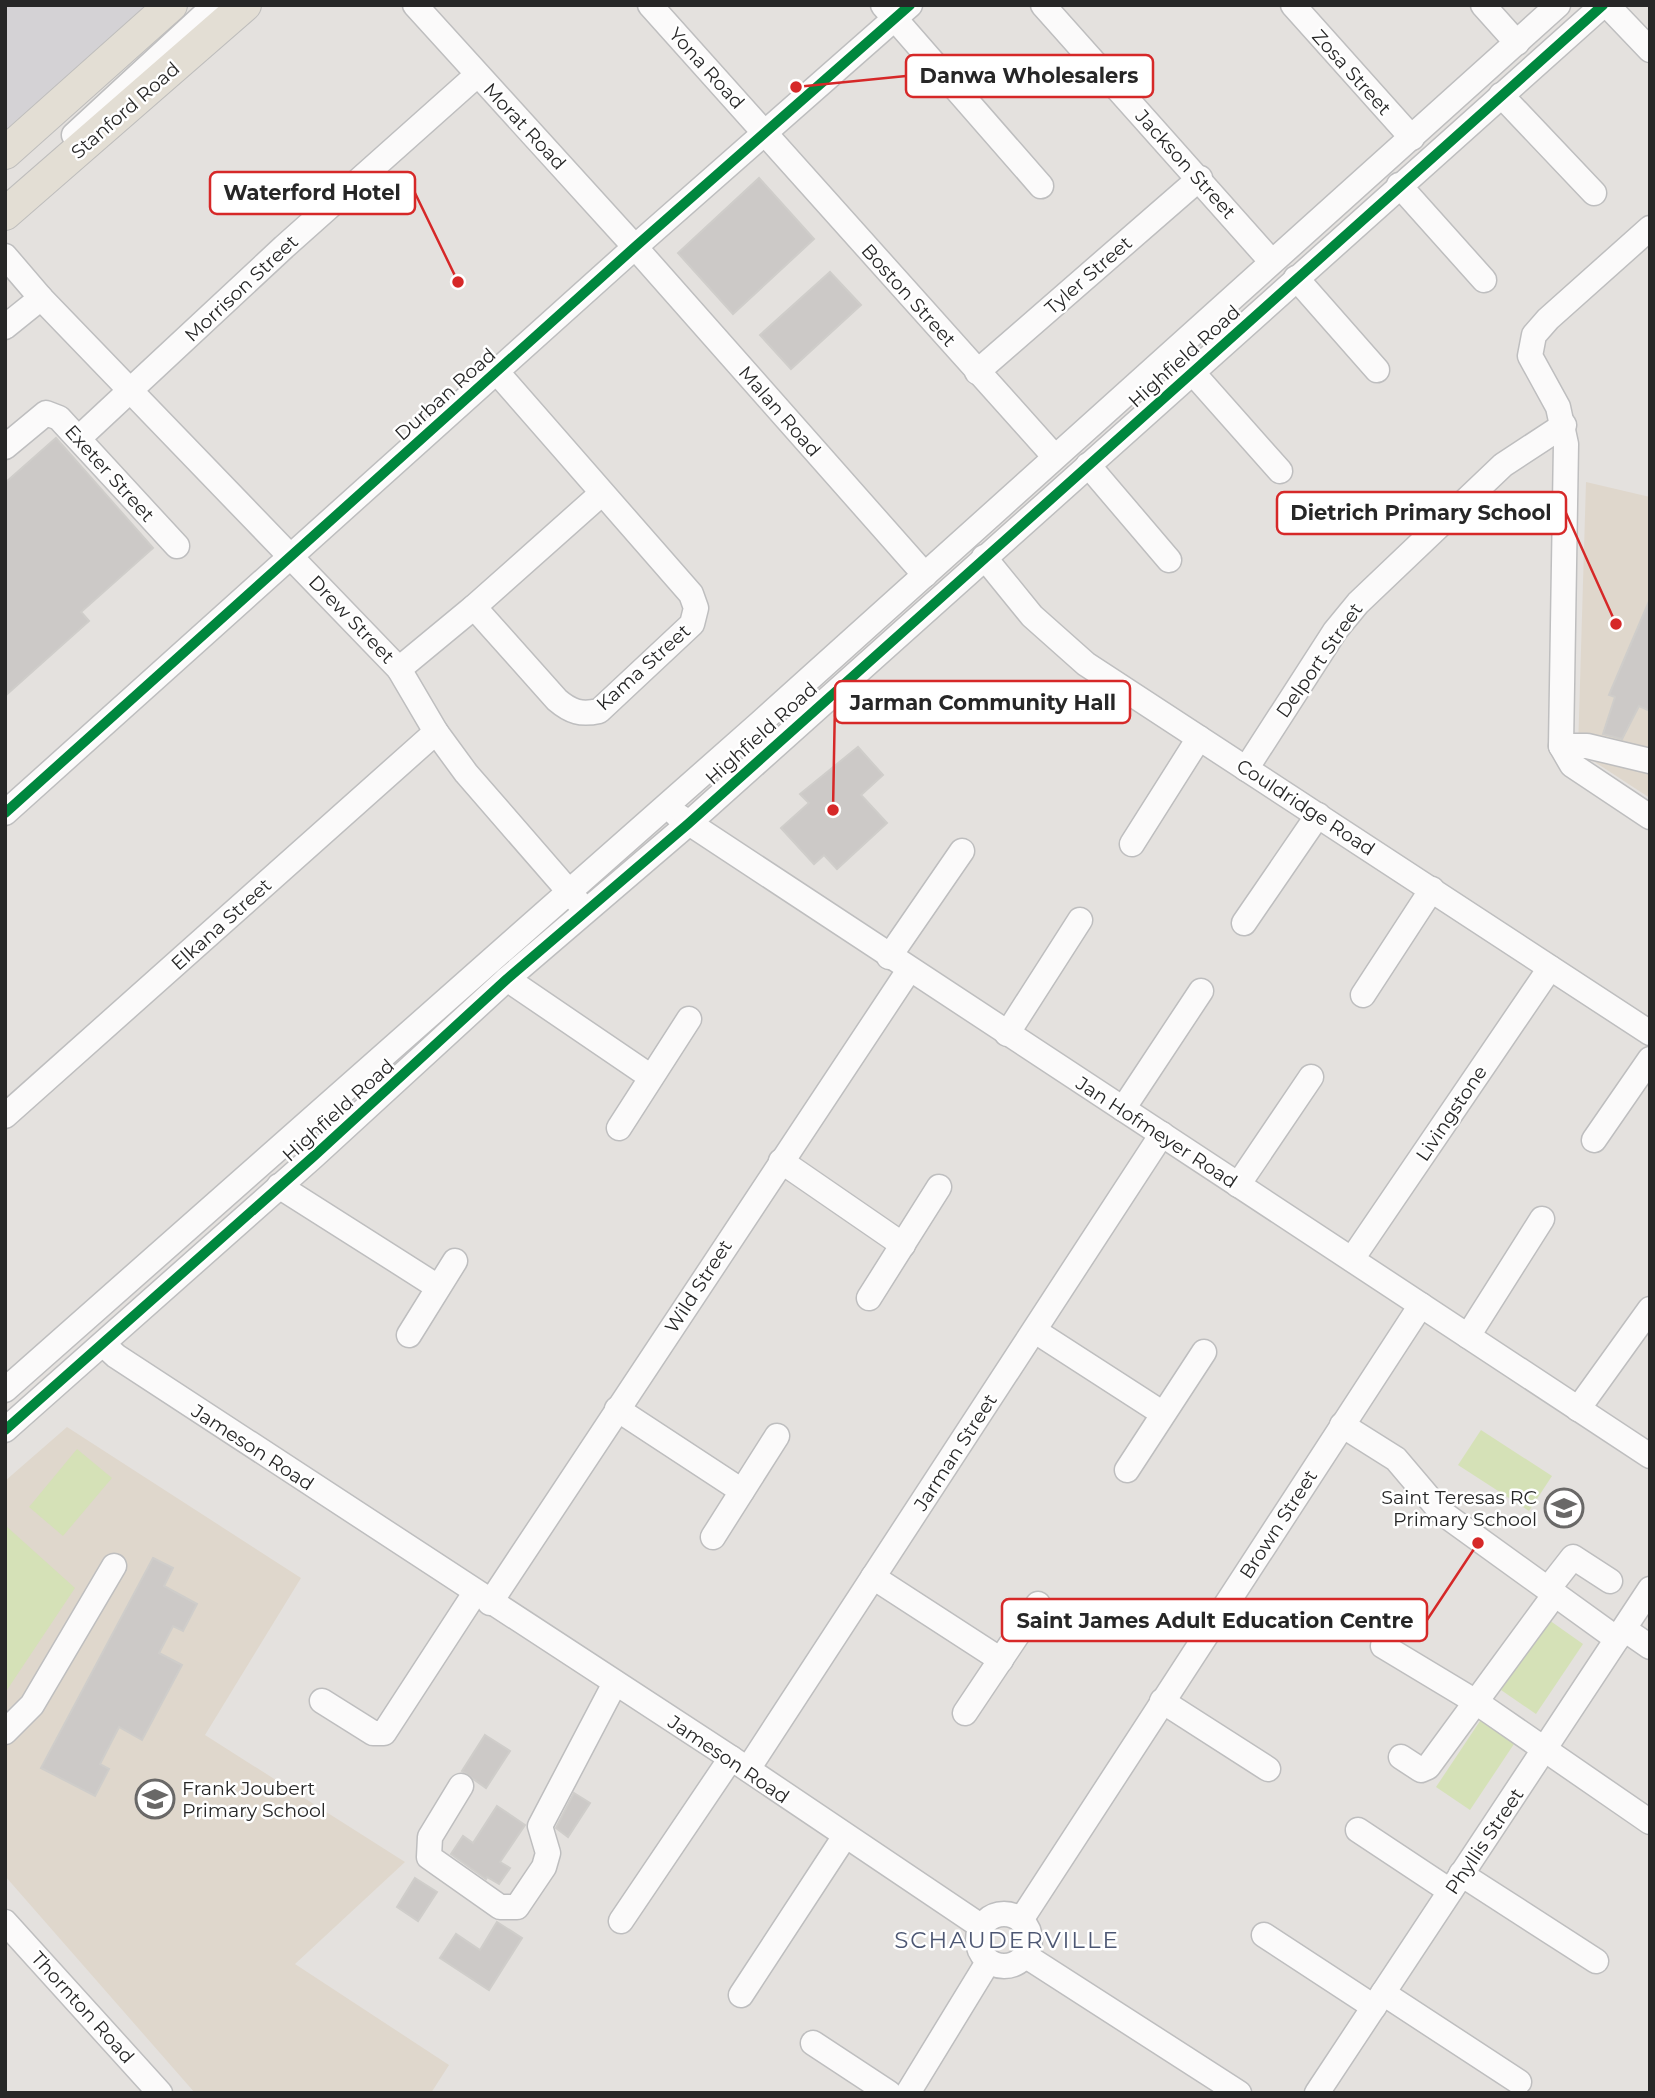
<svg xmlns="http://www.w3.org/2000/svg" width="1655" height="2098" viewBox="0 0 1655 2098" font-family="Montserrat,sans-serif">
	<rect width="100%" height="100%" fill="#e4e1de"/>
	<!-- industrial -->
	<path fill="#d4d2d5" d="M5 5H146L5 135Z"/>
	<!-- education -->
	<g fill="#dfd7cc">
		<path d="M1586 482 1650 497V798L1578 751Z"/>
		<path d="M67 1427 301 1578 205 1735 405 1862 295 1964 449 2065 431 2093H195L5 1876V1481Z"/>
	</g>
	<!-- pitch -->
	<g fill="#d5e1b7">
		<path d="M1481 1430 1552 1476 1529 1511 1458 1465Z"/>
		<path d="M77 1449 112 1478 63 1536 29 1507Z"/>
		<path d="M5 1525 75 1588 5 1693Z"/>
		<path d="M1549 1620 1583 1644 1536 1714 1501 1690Z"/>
		<path d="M1482 1718 1516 1741 1470 1810 1436 1787Z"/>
	</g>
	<!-- building -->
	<g fill="#ccc9c7" stroke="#cfcdca" stroke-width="2">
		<path d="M759 178 814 239 733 314 678 253Z"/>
		<path d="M830 272 861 305 791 369 760 335Z"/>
		<path d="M56 438 153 548 81 612 89 621 5 696V483Z"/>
		<path d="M1650 599V711L1639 706 1622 739 1603 734 1615 697 1609 695Z"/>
		<path d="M858 747 883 775 861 795 887 823 837 869 824 855 814 864 781 828 809 803 800 794Z"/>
		<path d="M153 1558 173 1568 164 1586 197 1604 183 1631 173 1626 159 1653 182 1665 142 1740 119 1727 100 1764 109 1769 95 1796 41 1768Z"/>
		<path d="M485 1735 510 1751 486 1788 462 1771Z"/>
		<path d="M574 1793 590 1803 568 1837 556 1828Z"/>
		<path d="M497 1806 525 1825 500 1862 510 1868 499 1884 487 1877 486 1879 451 1854 463 1836 473 1843Z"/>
		<path d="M415 1878 437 1892 418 1921 397 1907Z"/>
		<path d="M497 1922 522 1938 489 1990 440 1958 456 1934 480 1950Z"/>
	</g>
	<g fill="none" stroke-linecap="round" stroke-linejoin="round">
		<defs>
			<g id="minor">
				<path d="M415 5 635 247 925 575"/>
				<path d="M650 5 1054 456"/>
				<path d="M883 5 1041 186"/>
				<path d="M1043 5 1271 261"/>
				<path d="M1293 5 1412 138"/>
				<path d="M1483 5 1517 43"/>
				<path d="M1607 5 1650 50"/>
				<path d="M1501 95 1594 193"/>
				<path d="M74 135 215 5"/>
				<path d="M1399 185 1484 280"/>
				<path d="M1650 228 1548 319 1534 335 1530 356 1558 407 1566 444 1561 746 1572 765 1650 817"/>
				<path d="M5 256 41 298 399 669 436 732 466 773 579 903"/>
				<path d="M1296 278 1377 370"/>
				<path d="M5 327 41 298"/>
				<path d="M977 372 1200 178"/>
				<path d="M1193 373 1280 471"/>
				<path d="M79 438 284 247 477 75"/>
				<path d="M5 447 46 413 59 418 177 546"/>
				<path d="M1088 465 1169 560"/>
				<path d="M984 557 1032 616 1086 664 1650 1033"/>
				<path d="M474 607 557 700C571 712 581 715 599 711L692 624 696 608 691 594 496 371"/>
				<path d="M399 669 474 607 601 494"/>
				<path d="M1561 746H1587L1650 761"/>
				<path d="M1246 769 1335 631 1358 603 1503 465 1564 425"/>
				<path d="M5 813 635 247 910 5"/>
				<path d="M677 815 1650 1456"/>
				<path d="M1132 844 1199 738"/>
				<path d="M1244 923 1318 815"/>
				<path d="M889 957 962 851"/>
				<path d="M507 979 651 1077"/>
				<path d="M1363 995 1432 889"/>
				<path d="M1007 1034 1080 920"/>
				<path d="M1123 1109 1201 991"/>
				<path d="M5 1116 436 732"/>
				<path d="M619 1128 689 1019"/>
				<path d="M1594 1140 1650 1059"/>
				<path d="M781 1161 903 1245"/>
				<path d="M1238 1185 1311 1077"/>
				<path d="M279 1186 438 1287"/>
				<path d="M1352 1259 1550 968"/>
				<path d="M869 1298 939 1187"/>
				<path d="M1035 1331 1162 1413"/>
				<path d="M409 1335 455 1261"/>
				<path d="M1468 1336 1542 1219"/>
				<path d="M103 1344 116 1356 731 1758 982 1927"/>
				<path d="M5 1390 760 723 1558 5"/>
				<path d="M617 1409 742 1491"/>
				<path d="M1578 1409 1650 1309"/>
				<path d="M1342 1425 1396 1459 1441 1512 1617 1639"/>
				<path d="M5 1430 314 1156 507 979 688 824 1603 5"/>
				<path d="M1127 1470 1204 1352"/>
				<path d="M713 1537 777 1436"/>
				<path d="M873 1577 1001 1660"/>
				<path d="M1548 1589 1573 1557 1610 1581"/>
				<path d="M490 1603 909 970"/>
				<path d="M1624 1629 1650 1647"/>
				<path d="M1383 1646 1476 1702 1650 1822"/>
				<path d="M322 1701 373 1733H384L475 1593"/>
				<path d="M1162 1701 1268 1769"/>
				<path d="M965 1713 1038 1604"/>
				<path d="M5 1732 32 1705 114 1566"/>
				<path d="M1401 1757 1421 1770 1428 1767 1555 1594"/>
				<path d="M748 1769 1162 1134"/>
				<path d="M461 1786 430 1837 429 1857 500 1907H517L544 1867 548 1853 540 1826 615 1683"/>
				<path d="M1358 1830 1450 1891"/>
				<path d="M1461 1874 1596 1961"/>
				<circle cx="1004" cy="1940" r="26"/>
				<path d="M1021 1920 1421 1305"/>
				<path d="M621 1921 731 1758"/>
				<path d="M5 1922 160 2093"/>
				<path d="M1264 1935 1374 2007"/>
				<path d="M1026 1956 1239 2093"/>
				<path d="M1383 1993 1519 2082"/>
				<path d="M741 1995 845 1836"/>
				<path d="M813 2043 889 2093"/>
				<path d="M908 2093 988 1962"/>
				<path d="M1317 2093 1650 1589"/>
			</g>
			<g id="major">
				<path d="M5 153 171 5"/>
				<path d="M5 214 245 5"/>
			</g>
		</defs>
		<!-- minor casing -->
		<use href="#minor" stroke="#bebebf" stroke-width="27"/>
		<!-- major casing -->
		<use href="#major" stroke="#bebdbc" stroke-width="34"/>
		<!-- minor -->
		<use href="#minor" stroke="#fbfafa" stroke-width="24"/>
		<!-- major -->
		<use href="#major" stroke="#e3ded4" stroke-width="32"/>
		<defs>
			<g id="cycleway">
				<path d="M5 813 635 247 910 5"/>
				<path d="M5 1430 314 1156 507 979 688 824 1603 5"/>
			</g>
		</defs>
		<!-- cycleway casing -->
		<use href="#cycleway" stroke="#fff" stroke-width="15"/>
		<!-- cycleway -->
		<use href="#cycleway" stroke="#00873e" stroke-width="10"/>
	</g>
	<!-- icons -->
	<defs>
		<symbol id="school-ring" viewBox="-11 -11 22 22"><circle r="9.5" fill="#fff" stroke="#696867" stroke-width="1.5"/><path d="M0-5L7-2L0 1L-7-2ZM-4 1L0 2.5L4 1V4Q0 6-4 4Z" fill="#696867"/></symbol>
	</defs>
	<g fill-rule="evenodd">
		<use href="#school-ring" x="1542" y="1486" width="44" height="44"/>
		<use href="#school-ring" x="133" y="1777" width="44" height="44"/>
	</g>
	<g text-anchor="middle" stroke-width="5" stroke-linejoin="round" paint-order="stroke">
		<!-- street labels -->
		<g font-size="19" fill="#272727" stroke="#fff">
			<text transform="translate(707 68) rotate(48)" y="7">Yona Road</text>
			<text transform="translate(1352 72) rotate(48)" y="7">Zosa Street</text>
			<text transform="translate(125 110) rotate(-41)" y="7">Stanford Road</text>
			<text transform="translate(525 126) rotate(47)" y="7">Morat Road</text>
			<text transform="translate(1186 164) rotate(48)" y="7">Jackson Street</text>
			<text transform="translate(1088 275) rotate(-41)" y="7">Tyler Street</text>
			<text transform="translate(241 288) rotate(-43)" y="7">Morrison Street</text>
			<text transform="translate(909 295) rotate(48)" y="7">Boston Street</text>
			<text transform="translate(1184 356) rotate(-42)" y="7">Highfield Road</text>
			<text transform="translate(445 394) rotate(-42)" y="7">Durban Road</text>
			<text transform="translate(780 411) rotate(49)" y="7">Malan Road</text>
			<text transform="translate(110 473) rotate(48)" y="7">Exeter Street</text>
			<text transform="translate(352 619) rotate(46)" y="7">Drew Street</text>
			<text transform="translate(1319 660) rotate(-55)" y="7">Delport Street</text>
			<text transform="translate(643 667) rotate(-42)" y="7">Kama Street</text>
			<text transform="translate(761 733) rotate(-42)" y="7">Highfield Road</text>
			<text transform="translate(1306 807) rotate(33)" y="7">Couldridge Road</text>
			<text transform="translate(221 924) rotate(-42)" y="7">Elkana Street</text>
			<text transform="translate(338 1110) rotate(-42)" y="7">Highfield Road</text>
			<text transform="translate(1451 1113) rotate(-56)" y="7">Livingstone</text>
			<text transform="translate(1157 1132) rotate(33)" y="7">Jan Hofmeyer Road</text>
			<text transform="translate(698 1286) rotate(-57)" y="7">Wild Street</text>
			<text transform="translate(253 1447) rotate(33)" y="7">Jameson Road</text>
			<text transform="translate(955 1452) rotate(-57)" y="7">Jarman Street</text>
			<text transform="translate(1278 1524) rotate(-57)" y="7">Brown Street</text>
			<text transform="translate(729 1759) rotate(34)" y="7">Jameson Road</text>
			<text transform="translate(1484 1841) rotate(-56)" y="7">Phyllis Street</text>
			<text transform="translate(83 2007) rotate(48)" y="7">Thornton Road</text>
		</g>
		<!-- poi labels -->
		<g font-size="19" fill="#272727" stroke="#fff" text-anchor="end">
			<text x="1537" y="1504">Saint Teresas RC<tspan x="1537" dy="22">Primary School</tspan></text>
			<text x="182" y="1795" text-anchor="start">Frank Joubert<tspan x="182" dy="22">Primary School</tspan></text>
		</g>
		<!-- quarter labels -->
		<g font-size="23" letter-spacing="2" fill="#4d5773" stroke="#fff">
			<text x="1007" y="1948">SCHAUDERVILLE</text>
		</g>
	</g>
	<!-- callouts -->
	<path fill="none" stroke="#d62828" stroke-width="2.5" d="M796 87L906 76M458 282L415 193M1616 624L1566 513M833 810L835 702M1478 1543L1427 1620"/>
	<g fill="#d62828" stroke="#fff" stroke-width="2.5">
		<circle cx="796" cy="87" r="7"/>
		<circle cx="458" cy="282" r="7"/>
		<circle cx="1616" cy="624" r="7"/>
		<circle cx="833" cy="810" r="7"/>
		<circle cx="1478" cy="1543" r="7"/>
	</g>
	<g fill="#fff" stroke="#d62828" stroke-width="2.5">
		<rect x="906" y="55" width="247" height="42" rx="7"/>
		<rect x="210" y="172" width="205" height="42" rx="7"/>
		<rect x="1277" y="492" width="289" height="42" rx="7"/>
		<rect x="835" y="681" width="295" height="42" rx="7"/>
		<rect x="1002" y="1599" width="425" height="42" rx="7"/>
	</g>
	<g font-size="21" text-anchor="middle" font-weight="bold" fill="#272727">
		<text x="1029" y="83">Danwa Wholesalers</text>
		<text x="312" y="200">Waterford Hotel</text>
		<text x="1421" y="520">Dietrich Primary School</text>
		<text x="983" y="710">Jarman Community Hall</text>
		<text x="1215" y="1628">Saint James Adult Education Centre</text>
	</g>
	<!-- border -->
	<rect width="1655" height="2098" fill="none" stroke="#272727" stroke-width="14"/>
</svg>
